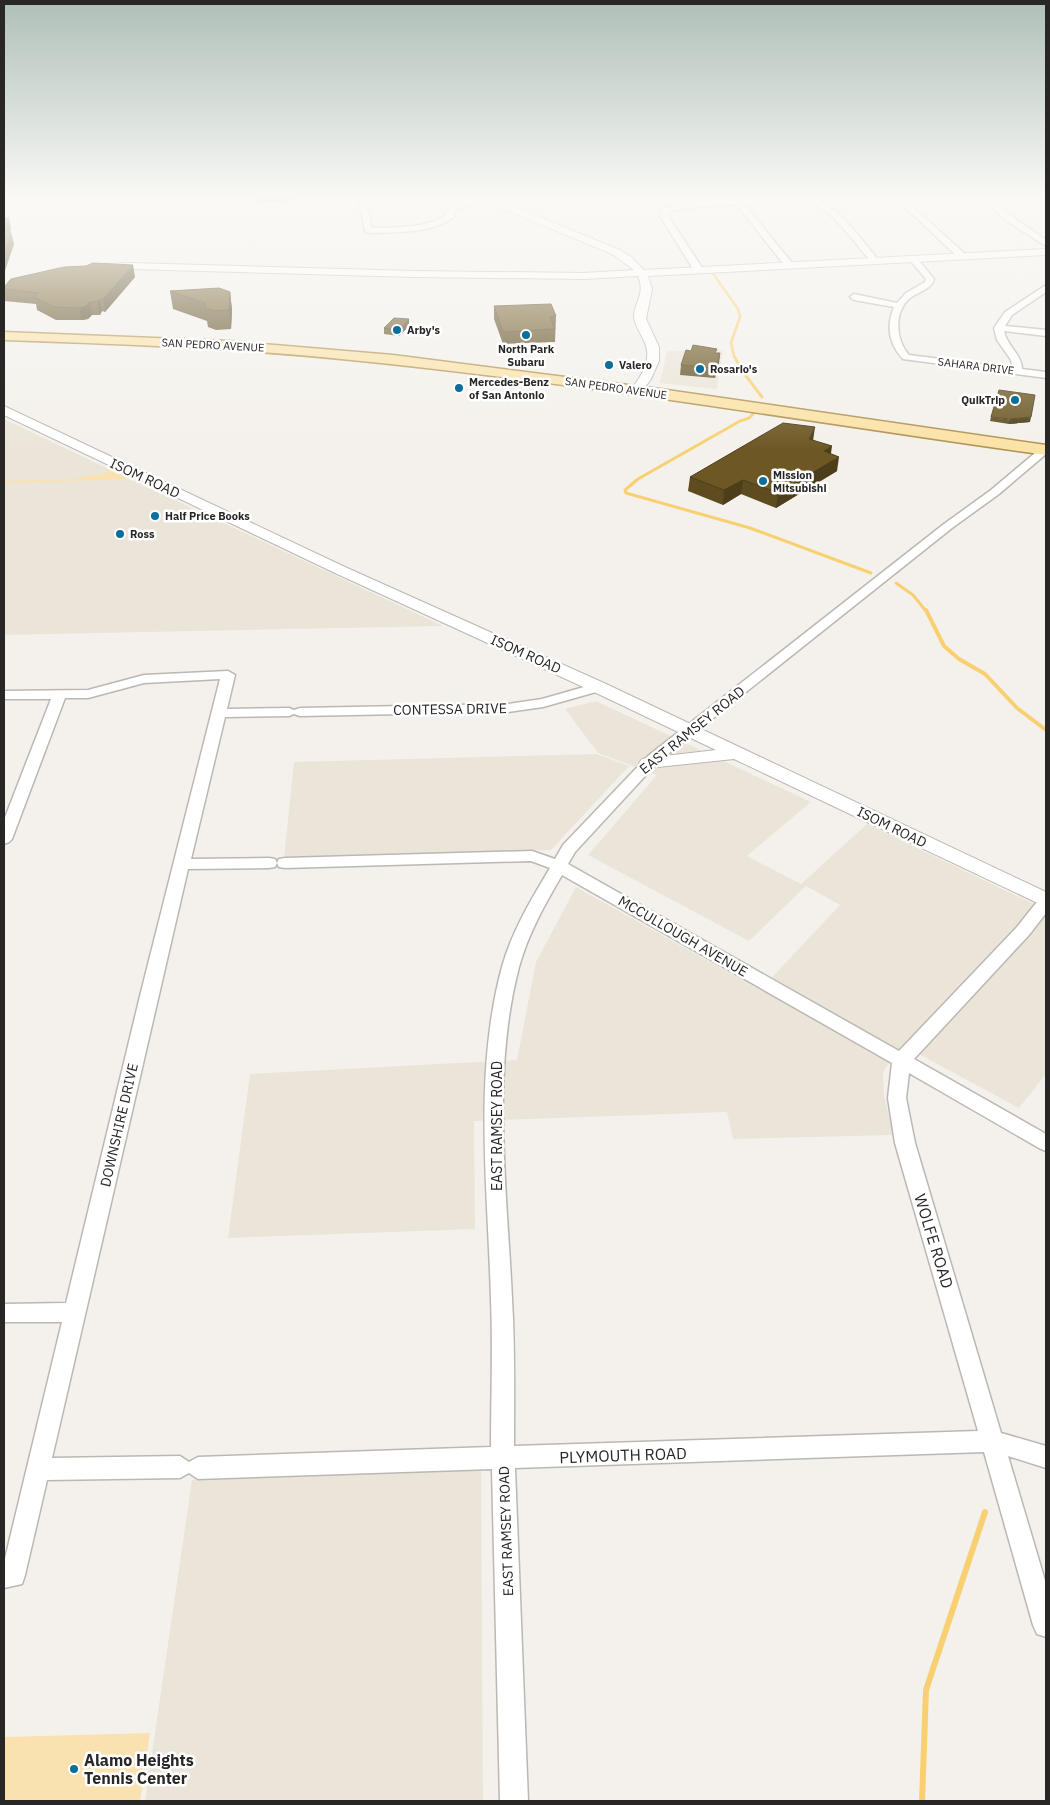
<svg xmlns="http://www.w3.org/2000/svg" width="1050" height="1805" viewBox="0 0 1050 1805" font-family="'IBM Plex Sans',sans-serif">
	<rect width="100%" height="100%" fill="#f4f1ec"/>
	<!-- built -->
	<g fill="#ebe5d9">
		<path d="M4 197H64L63 201 4 204Z"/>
		<path d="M723 350 717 389 660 383 667 351Z"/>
		<path d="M4 419 111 470 443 626 4 635Z"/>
		<path d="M596 701 811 802 747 856 801 884 867 824 1046 910V1074L1019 1108 902 1045 883 1072 884 1096 894 1135 733 1139 727 1112 474 1121 475 1229 228 1238 250 1074 517 1060 536 962 576 887 760 990 840 905 806 886 749 941 588 855 657 775 598 753 565 709Z"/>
		<path d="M597 754 629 766 551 850 284 858 294 762Z"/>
		<path d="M481 1469 483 1801H145L192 1480Z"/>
	</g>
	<!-- green -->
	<g fill="#f9e2b0">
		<path d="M111 470 130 479 4 483V481L78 479 81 477 102 474Z"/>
		<path d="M150 1733 140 1801H4V1737Z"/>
	</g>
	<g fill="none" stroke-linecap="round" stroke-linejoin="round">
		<!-- stream-far3 -->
		<path stroke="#f9d071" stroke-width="2.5" d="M712 272 738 309 740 317 731 343 734 356 747 378"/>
		<!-- stream-far2 -->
		<g stroke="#f9d071" stroke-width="3">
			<path d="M746 376 762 397"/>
			<path d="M754 413 749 418 740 421 638 479 625 490 626 493 750 528 871 573"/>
			<path d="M896 583 913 595 926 611"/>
		</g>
		<!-- stream-far1 -->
		<path stroke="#f9d071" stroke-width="4" d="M926 610 944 646 959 659 985 674 1017 708 1046 730"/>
		<!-- stream -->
		<path stroke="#f9d071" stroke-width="6" d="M922 1801 926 1690 985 1512"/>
		<defs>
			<g id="minor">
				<path d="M358 197H366L372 228C396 227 427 229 447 214V209L452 204 488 197 492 199 458 208 455 210 454 217C431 234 396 232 369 233L365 231Z"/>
				<path d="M894 197H902L965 254V258H959Z"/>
				<path d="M980 197H988L1014 218 1046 240V246L1008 222Z"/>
				<path d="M744 199C764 199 809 195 826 204 841 212 868 247 879 261L872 263C861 250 833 212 818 206 798 199 765 203 744 204L792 263V267H786L736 204 695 207 669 211 668 216 701 266V272H695L660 216 661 210C676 200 724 200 744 199Z"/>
				<path d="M910 257H916L934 279C932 289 918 292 910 298 894 311 895 339 909 355L1013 368 1011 360 997 340 994 328 1005 312 1046 285V292L1012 315 1005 326 1046 330V336L1004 331C1007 346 1022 355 1022 369L1046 372V378L903 359C889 344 886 326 894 307L854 300 850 297 854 294 897 303 906 293 925 282 926 279 909 259Z"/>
				<path d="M1046 447V454L999 494 952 528 658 762 575 852 568 864 899 1051 1017 927 1040 898 1046 897V913L1029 935 914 1059 1046 1134V1151L1039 1148 909 1073 906 1098 915 1143 1001 1433 1046 1446V1468L1008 1456 1046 1584V1637L1037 1634 1033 1625 984 1452 515 1468 528 1801H500L492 1469 198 1479 189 1473 180 1478 47 1480 25 1575 22 1584 4 1588V1563L62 1322H4V1304L66 1303 141 992 220 679 144 683 88 698H65L12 839 9 842 4 844V820L51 699H4V691L88 690 144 675 228 671 235 675 227 709 289 708 294 710 300 708 508 704 542 699 598 683 605 687 603 690 543 707 508 712 300 716 294 714 289 716 225 717 191 859 269 858 275 859 277 863 275 867 269 868 188 869 52 1458 180 1456 189 1462 198 1457 491 1447C491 1398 493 1348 491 1299 488 1189 473 1074 502 967 512 931 531 900 550 868L531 861 285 868 279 867 277 863 279 859 285 858 532 851 555 859 563 845 648 756 944 524 991 490 1041 448ZM562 875 892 1063 888 1098 895 1143 978 1431 514 1446C514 1397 515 1348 512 1299 507 1189 491 1074 519 967 528 934 545 904 562 875Z"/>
			</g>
			<g id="tertiary">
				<path d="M479 197H490L620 250 631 257 644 270 1046 249V255L648 276 652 289 646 319 659 347V361L651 379 640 394 636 395 630 391C642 375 654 359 643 339 640 332 635 325 634 317 634 301 646 295 638 276L584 279 413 277 131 269 106 270 101 267 106 264 131 263 413 271 584 273 634 270 612 254 480 199Z"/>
				<path d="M4 406 345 567 604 683 1046 892V907L734 759 648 768 642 767 639 763 642 759 648 758 716 750 592 691 335 573 4 415Z"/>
			</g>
			<path id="primary" d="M4 332 229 341 393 355 660 389 1046 445V455C815 423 584 383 351 360 236 348 120 344 4 340Z"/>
		</defs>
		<!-- minor casing -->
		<use href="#minor" stroke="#bbb8b3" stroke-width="3"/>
		<!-- tertiary casing -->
		<use href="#tertiary" stroke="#bbb8b3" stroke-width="2"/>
		<!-- primary casing -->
		<use href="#primary" stroke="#b09453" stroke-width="3"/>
		<!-- minor -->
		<use href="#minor" fill="#fff" fill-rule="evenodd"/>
		<!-- tertiary -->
		<use href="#tertiary" fill="#fff" fill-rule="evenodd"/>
		<!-- primary -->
		<use href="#primary" fill="#fbe2a7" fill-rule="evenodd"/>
	</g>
	<!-- wall -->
	<g fill="#5e4c20">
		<path d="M254 197H293L292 201 255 203Z"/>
		<path d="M135 277 105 312 102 311 100 315H92L88 319 82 320H56L37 310 36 304 4 301V287Z"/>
		<path d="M170 291 230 292 232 310 231 329 216 330 208 327 207 321 173 309Z"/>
		<path d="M494 306 556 316 555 342 503 344 494 319Z"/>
		<path d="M409 326 399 336 384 334V328Z"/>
		<path d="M716 353H720L719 363 715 378 680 375 681 365Z"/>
		<path d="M991 417 1030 422 1009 424 990 421Z"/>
		<path d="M813 440 831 454 837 471 776 508 741 494 723 505 688 491 690 477Z"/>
	</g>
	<!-- shaded-wall -->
	<g fill="#4c3e1a">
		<path d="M9 218 11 229 6 244 4 232Z"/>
		<path d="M11 232 14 244 5 271 4 267V254Z"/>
		<path d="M133 265 135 277 105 312 103 299Z"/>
		<path d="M230 292 232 310 231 329 229 310Z"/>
		<path d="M100 299 102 311 100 315 97 302Z"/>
		<path d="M90 302 92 315 88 319 82 320 79 308Z"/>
		<path d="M409 319V326L399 336V330Z"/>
		<path d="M720 353 719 363 715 378 716 368Z"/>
		<path d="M1031 417 1030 422 1009 424 1010 419Z"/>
		<path d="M815 427 813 441 809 439Z"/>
		<path d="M832 446 830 460 824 451Z"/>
		<path d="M839 457 837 471 776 508 778 493Z"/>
		<path d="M743 480 741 494 723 505 724 490Z"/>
	</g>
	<!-- building -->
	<g fill="#6d5825" stroke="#4c3e1a">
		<path d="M4 218H9L4 232Z"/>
		<path d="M4 232H11L4 254Z"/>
		<path d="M93 263 133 265 103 299H100L97 302H90L86 306 79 308 54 307 34 297 39 293 4 289V287L11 279 64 267 86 266Z"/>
		<path d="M219 288 230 292 229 310 214 311 205 308V303L170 291Z"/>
		<path d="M551 304 556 316 550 317 555 329 503 332 494 306Z"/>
		<path d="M394 318 409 319 399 330 384 328Z"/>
		<path d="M693 345 717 349 715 353H720L716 368 681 365 686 350 691 351Z"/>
		<path d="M999 390 1035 395 1031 417 1010 419 991 417Z"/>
		<path d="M783 423 815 427 809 439 832 446 824 451 839 457 778 493 743 480 724 490 690 477Z"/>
	</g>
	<!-- sky -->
	<linearGradient id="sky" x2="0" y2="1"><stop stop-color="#afbfb8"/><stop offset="0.44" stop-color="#faf9f6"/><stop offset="1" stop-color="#faf9f6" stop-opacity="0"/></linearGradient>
	<rect width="1050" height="449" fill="url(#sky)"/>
	<!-- markers -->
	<g fill="#0a6f9c" stroke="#fff" stroke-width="2">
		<circle cx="397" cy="330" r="5"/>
		<circle cx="526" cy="335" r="5"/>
		<circle cx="609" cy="365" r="5"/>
		<circle cx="700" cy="369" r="5"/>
		<circle cx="459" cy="388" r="5"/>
		<circle cx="1015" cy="400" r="5"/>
		<circle cx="763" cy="481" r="5"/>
		<circle cx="155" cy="516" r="5"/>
		<circle cx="120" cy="534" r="5"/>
		<circle cx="74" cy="1769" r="5"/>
	</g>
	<g text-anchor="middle" stroke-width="5" stroke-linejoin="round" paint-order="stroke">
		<!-- far-poi labels -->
		<g font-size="11" font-weight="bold" fill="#282725" stroke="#fff" text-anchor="start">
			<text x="407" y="334">Arby's</text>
			<text x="526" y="353" text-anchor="middle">North Park<tspan x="526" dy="13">Subaru</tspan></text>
			<text x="619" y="369">Valero</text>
			<text x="710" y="373">Rosario's</text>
			<text x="469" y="386">Mercedes-Benz<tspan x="469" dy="13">of San Antonio</tspan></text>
			<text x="1005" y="404" text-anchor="end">QuikTrip</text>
			<text x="773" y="479">Mission<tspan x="773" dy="13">Mitsubishi</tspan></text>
			<text x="165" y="520">Half Price Books</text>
			<text x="130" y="538">Ross</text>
		</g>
		<!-- far-street labels -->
		<g font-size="11" fill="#282725" stroke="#fff">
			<text transform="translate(213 345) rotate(3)" y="4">SAN PEDRO AVENUE</text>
			<text transform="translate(976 366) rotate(7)" y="4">SAHARA DRIVE</text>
			<text transform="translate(616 388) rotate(8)" y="4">SAN PEDRO AVENUE</text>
		</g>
		<!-- street labels -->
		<g font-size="14" fill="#282725" stroke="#fff">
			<text transform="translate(145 478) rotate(25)" y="5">ISOM ROAD</text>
			<text transform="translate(526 654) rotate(24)" y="5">ISOM ROAD</text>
			<text transform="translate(450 709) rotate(-1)" y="5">CONTESSA DRIVE</text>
			<text transform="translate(692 730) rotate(-39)" y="5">EAST RAMSEY ROAD</text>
			<text transform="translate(892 827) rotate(26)" y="5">ISOM ROAD</text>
			<text transform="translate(683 936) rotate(30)" y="5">MCCULLOUGH AVENUE</text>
			<text transform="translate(119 1125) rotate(-77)" y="5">DOWNSHIRE DRIVE</text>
			<text transform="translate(497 1126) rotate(-90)" y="5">EAST RAMSEY ROAD</text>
			<text transform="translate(506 1531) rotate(-92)" y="5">EAST RAMSEY ROAD</text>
		</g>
		<!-- near-street labels -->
		<g font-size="16" fill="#282725" stroke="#fff">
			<text transform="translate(934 1241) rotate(73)" y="6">WOLFE ROAD</text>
			<text transform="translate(623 1455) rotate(-2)" y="6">PLYMOUTH ROAD</text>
		</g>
		<!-- near-poi labels -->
		<g font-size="16" font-weight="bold" fill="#282725" stroke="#fff" text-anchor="start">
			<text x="84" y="1766">Alamo Heights<tspan x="84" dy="18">Tennis Center</tspan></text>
		</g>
	</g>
	<!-- border -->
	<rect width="1050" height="1805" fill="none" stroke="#282725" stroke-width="10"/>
</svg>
